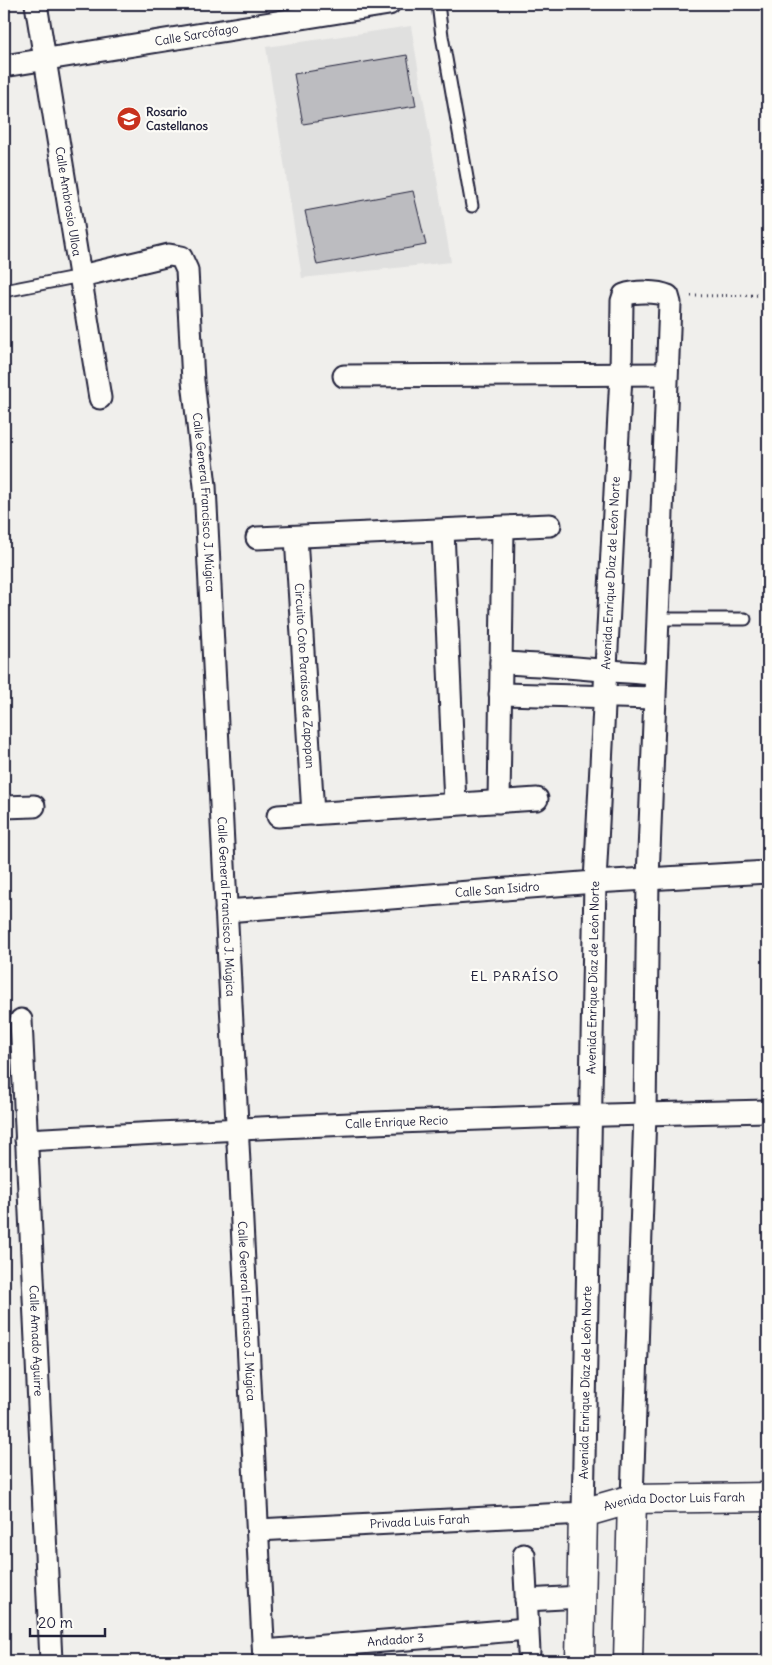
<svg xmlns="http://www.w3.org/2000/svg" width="772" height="1665" viewBox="0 0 772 1665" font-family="Delius,sans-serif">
	<rect width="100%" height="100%" fill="#f0efec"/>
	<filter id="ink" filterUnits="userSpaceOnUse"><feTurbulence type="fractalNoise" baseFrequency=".02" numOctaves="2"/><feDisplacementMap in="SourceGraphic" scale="10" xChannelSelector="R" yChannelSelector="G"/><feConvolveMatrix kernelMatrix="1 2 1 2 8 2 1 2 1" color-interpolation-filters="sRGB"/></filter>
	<g filter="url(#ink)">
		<!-- built -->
		<path fill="#e0e0df" d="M411 26 451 262 302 278 266 47Z"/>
		<!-- building -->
		<g fill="#bcbcc0" stroke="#22223b">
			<path d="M407 55 416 106 303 124 294 74Z"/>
			<path d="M413 191 426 245 317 265 305 211Z"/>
		</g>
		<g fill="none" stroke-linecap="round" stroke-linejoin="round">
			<defs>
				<g id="lane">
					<path d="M438 4 442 36 472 206"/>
					<path d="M4 291 81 276"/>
					<path d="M657 619H745"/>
				</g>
				<g id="street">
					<path id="s1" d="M36 4 100 398"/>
					<path id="s2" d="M4 66 389 4"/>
					<path id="s3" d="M81 276 169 255 181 257 187 270 193 381 205 486 264 1661"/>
					<path d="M344 376 666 374"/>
					<path d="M443 531 455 804"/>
					<path id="s4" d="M296 537 313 814"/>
					<path d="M257 538 550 525"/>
					<path d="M501 663C553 665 604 671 655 674"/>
					<path d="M500 694 654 698"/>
					<path d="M499 802 503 528"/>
					<path d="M4 807 34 806"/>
					<path d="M278 816 537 799"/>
					<path id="s5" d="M226 911 595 882 768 872"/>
					<path id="s6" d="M21 1020 51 1661"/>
					<path id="s7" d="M26 1140C274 1126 521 1116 768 1111"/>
					<path id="s8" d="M258 1530 583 1513 595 882 621 375 622 301 624 295C635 291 657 291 668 296L670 303 648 879 645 1113 632 1499"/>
					<path d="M524 1555 529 1652"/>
					<path d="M526 1600 581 1597"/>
					<path id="s9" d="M264 1651 527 1629"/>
				</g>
				<g id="secondary">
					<path id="s10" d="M580 1661 583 1513 632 1499 768 1497"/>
					<path d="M628 1661 632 1499"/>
				</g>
			</defs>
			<!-- lane casing -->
			<use href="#lane" stroke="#22223b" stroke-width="15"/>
			<!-- street casing -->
			<use href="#street" stroke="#22223b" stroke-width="25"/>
			<!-- secondary casing -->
			<use href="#secondary" stroke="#22223b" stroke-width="31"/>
			<!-- path -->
			<path stroke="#22223b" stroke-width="3" stroke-dasharray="1 4" stroke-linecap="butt" d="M691 296 768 295"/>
			<!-- lane -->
			<use href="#lane" stroke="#fdfcf7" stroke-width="11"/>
			<!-- street -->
			<use href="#street" stroke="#fdfcf7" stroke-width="21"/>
			<!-- secondary -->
			<use href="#secondary" stroke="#fdfcf7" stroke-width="28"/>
		</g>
	</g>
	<!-- icons -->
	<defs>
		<symbol id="school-disc" viewBox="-11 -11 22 22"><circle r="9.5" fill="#c8321e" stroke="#fdfcf7"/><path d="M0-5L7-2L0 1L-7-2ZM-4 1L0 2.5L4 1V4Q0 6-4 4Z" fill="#fff"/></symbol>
	</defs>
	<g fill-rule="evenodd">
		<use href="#school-disc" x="115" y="105" width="28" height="28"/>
	</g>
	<g text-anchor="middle" stroke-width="4.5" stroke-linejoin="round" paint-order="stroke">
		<!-- street labels -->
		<g font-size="12" fill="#22223b" stroke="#fdfcf7">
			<text dy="4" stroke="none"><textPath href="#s2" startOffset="195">Calle Sarcófago</textPath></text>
			<text dy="4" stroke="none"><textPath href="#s1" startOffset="200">Calle Ambrosio Ulloa</textPath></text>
			<text dy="4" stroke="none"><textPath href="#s3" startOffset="350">Calle General Francisco J. Múgica</textPath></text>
			<text dy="4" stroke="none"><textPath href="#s8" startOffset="1266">Avenida Enrique Díaz de León Norte</textPath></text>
			<text dy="4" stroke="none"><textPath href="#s4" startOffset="139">Circuito Coto Paraísos de Zapopan</textPath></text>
			<text dy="4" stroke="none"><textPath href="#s5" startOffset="272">Calle San Isidro</textPath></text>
			<text dy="4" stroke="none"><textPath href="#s3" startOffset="755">Calle General Francisco J. Múgica</textPath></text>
			<text dy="4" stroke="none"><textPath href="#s8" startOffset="861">Avenida Enrique Díaz de León Norte</textPath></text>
			<text dy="4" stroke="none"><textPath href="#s7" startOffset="371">Calle Enrique Recio</textPath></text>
			<text dy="4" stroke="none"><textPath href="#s3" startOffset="1160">Calle General Francisco J. Múgica</textPath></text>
			<text dy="4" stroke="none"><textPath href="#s6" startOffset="321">Calle Amado Aguirre</textPath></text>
			<text dy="4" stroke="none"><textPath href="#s8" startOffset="456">Avenida Enrique Díaz de León Norte</textPath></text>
			<text dy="4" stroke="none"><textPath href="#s10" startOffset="241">Avenida Doctor Luis Farah</textPath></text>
			<text dy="4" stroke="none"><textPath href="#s8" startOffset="162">Privada Luis Farah</textPath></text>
			<text dy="4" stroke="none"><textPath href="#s9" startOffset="132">Andador 3</textPath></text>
		</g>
		<!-- poi labels -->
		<g font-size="12" font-weight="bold" fill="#22223b" stroke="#fdfcf7" text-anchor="start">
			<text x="146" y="116">Rosario<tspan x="146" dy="14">Castellanos</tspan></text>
		</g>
		<!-- neighbourhood labels -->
		<g font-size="14" letter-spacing="1" fill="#22223b" stroke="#fdfcf7">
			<text x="515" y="981">EL PARAÍSO</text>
		</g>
	</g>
	<!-- margin -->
	<rect width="772" height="1665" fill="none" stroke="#fdfcf7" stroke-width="20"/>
	<rect x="10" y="10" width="752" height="1645" fill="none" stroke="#22223b" stroke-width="2" filter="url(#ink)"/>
	<!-- scale -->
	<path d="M30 1628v8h75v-8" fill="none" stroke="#22223b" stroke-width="2.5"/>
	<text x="38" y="1628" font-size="15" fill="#22223b" stroke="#fdfcf7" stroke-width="4" paint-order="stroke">20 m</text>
</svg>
